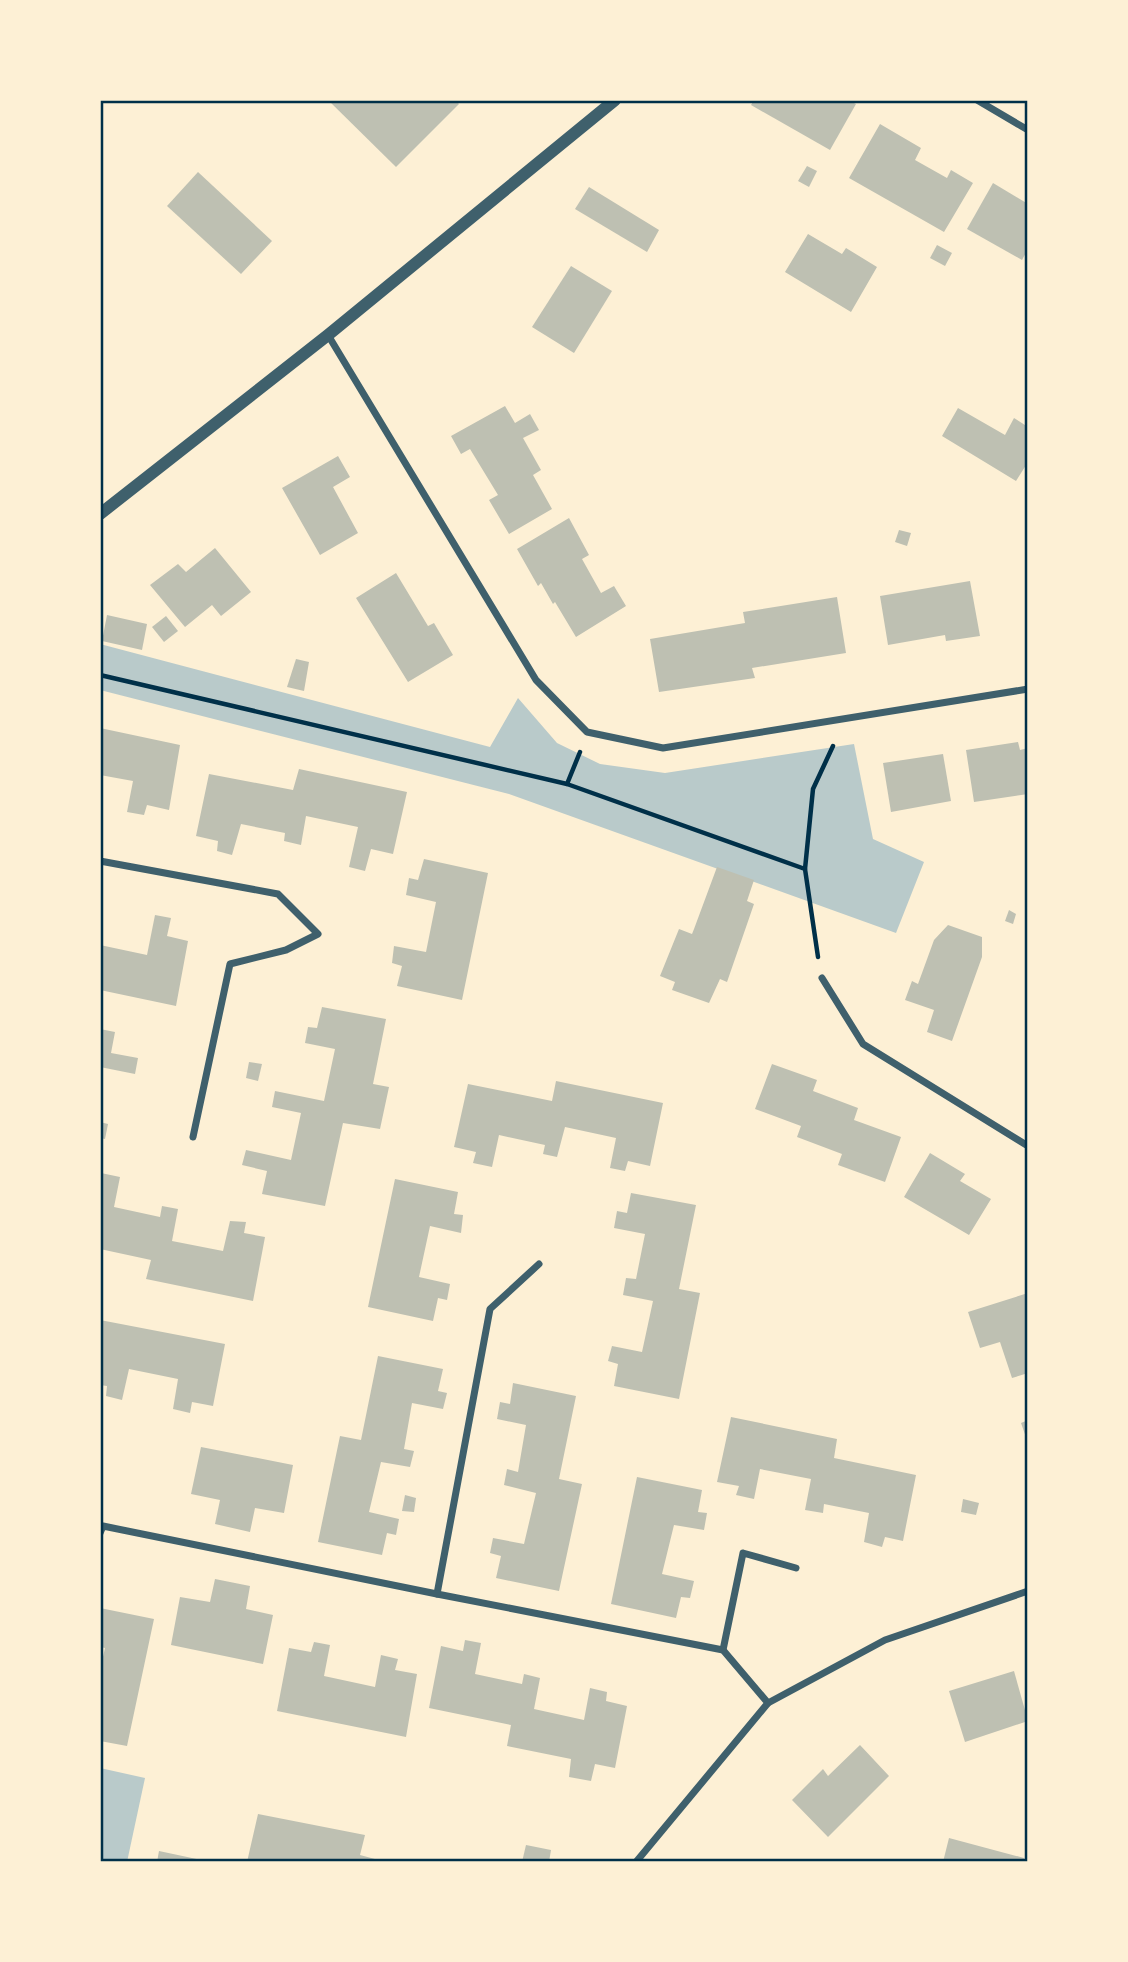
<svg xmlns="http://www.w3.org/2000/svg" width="1128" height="1962" viewBox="0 0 1128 1962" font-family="Manrope,sans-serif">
	<rect width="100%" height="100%" fill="#fdf0d5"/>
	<!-- green -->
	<g fill="#b9caca">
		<path d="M100 644 490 747 518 698 557 743 600 764 665 773 854 744 873 839 924 862 896 933 509 794 100 690Z"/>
		<path d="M100 1768 145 1778 127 1862H100Z"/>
	</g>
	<!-- building -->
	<g fill="#bec0b2">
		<path d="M328 100H455L459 104 396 167Z"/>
		<path d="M754 100H848L856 104 830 150 751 105Z"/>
		<path d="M880 124 921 148 915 160 947 178 951 170 973 183 944 232 849 178Z"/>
		<path d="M807 166 817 171 809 187 798 181Z"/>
		<path d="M198 172 272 241 241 274 167 206Z"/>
		<path d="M993 183 1028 204V249L1022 260 967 229Z"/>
		<path d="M589 187 659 230 647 252 575 209Z"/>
		<path d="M808 234 842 254 846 248 877 267 851 312 785 272Z"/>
		<path d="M937 245 952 253 945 266 930 258Z"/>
		<path d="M571 266 612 291 574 353 532 327Z"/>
		<path d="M505 406 515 423 530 414 539 430 523 438 541 470 533 475 552 509 509 534 489 500 498 495 470 449 461 454 451 436Z"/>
		<path d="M958 408 1005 435 1014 418 1028 427V462L1016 481 942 436Z"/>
		<path d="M338 456 350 477 333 487 358 533 320 555 282 488Z"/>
		<path d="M569 518 589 555 582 559 601 593 614 586 626 606 576 637 555 602 553 604 541 583 538 586 517 549Z"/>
		<path d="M899 530 911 533 907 546 895 542Z"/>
		<path d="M215 548 251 592 221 616 212 605 185 627 150 585 178 564 186 572Z"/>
		<path d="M396 573 428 626 434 623 453 655 408 682 356 598Z"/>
		<path d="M970 581 980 636 946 641 945 635 888 645 880 596Z"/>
		<path d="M837 597 846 653 752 668 755 678 659 692 650 639 745 623 743 612Z"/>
		<path d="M107 615 147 624 142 650 102 641Z"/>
		<path d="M166 616 178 631 164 642 152 627Z"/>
		<path d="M296 659 309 662 304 691 287 687Z"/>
		<path d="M100 728 180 745 169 810 147 805 144 815 127 812 133 781 100 775Z"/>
		<path d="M1018 742 1020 750 1028 748V794L974 802 966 750Z"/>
		<path d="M943 754 951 801 891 812 883 763Z"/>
		<path d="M299 769 407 792 393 854 371 849 365 871 349 867 358 827 306 816 301 845 284 841 285 833 241 824 232 855 217 851 218 841 196 836 209 774 293 790Z"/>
		<path d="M424 859 488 873 462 1000 397 986 402 966 392 963 394 946 426 952 436 902 406 895 409 878 418 880Z"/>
		<path d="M717 867 754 880 747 901 754 904 727 982 720 979 709 1003 672 990 675 982 660 976 679 929 692 934 694 929Z"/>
		<path d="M1009 910 1016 914 1013 924 1005 921Z"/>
		<path d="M155 915 171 918 167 936 188 941 176 1006 100 990V945L147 955Z"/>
		<path d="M948 925 982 937V957L952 1041 927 1032 934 1010 905 1000 912 981 918 984 934 940Z"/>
		<path d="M322 1007 386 1019 373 1084 389 1087 380 1129 343 1123 325 1206 262 1194 267 1171 242 1165 246 1150 291 1160 301 1113 272 1107 275 1091 324 1101 335 1049 305 1043 308 1027 317 1028Z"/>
		<path d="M100 1029 115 1032 111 1053 138 1058 135 1074 100 1067Z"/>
		<path d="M249 1062 262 1064 258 1081 246 1078Z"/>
		<path d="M772 1064 817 1080 813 1091 858 1108 854 1120 901 1137 885 1182 838 1165 842 1154 797 1137 801 1126 755 1109Z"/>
		<path d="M556 1081 663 1103 650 1166 628 1161 625 1171 610 1168 616 1138 565 1127 557 1157 543 1154 545 1145 499 1135 492 1167 473 1163 476 1152 454 1147 468 1084 552 1101Z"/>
		<path d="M100 1122 108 1124 105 1139 100 1138Z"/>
		<path d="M930 1153 965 1174 960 1181 991 1199 969 1235 904 1197Z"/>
		<path d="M101 1173 120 1177 114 1207 160 1217 162 1206 178 1209 172 1241 223 1251 230 1221 246 1222 244 1233 265 1237 253 1301 146 1279 151 1260 100 1249Z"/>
		<path d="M395 1179 458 1192 454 1214 463 1215 461 1233 430 1226 419 1277 450 1284 447 1300 438 1298 433 1321 368 1307Z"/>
		<path d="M631 1193 696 1205 679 1289 700 1293 679 1399 614 1386 618 1364 608 1361 612 1346 642 1352 653 1301 623 1295 626 1278 636 1279 645 1234 614 1228 617 1211 627 1213Z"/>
		<path d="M1028 1293V1373L1012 1378 1000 1342 980 1348 968 1312Z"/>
		<path d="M100 1320 225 1344 213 1406 192 1402 190 1413 173 1409 178 1379 129 1369 122 1400 106 1396 107 1386 100 1385Z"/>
		<path d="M378 1356 443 1369 438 1391 447 1393 443 1409 412 1403 404 1449 414 1451 410 1467 381 1462 369 1512 399 1519 396 1535 387 1533 382 1555 318 1542 340 1436 361 1440Z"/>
		<path d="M513 1383 576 1396 559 1479 582 1484 559 1591 496 1578 501 1556 490 1553 493 1538 524 1544 536 1493 504 1485 507 1469 518 1472 526 1425 497 1419 500 1402 510 1404Z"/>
		<path d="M731 1417 837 1439 834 1458 916 1475 903 1541 885 1537 882 1547 864 1542 869 1513 824 1504 823 1513 805 1510 811 1479 760 1469 754 1499 736 1495 739 1486 717 1482Z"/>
		<path d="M1028 1420V1443L1021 1423Z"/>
		<path d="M201 1447 293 1465 284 1513 255 1508 250 1532 215 1524 220 1500 191 1494Z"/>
		<path d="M637 1477 702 1490 698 1512 707 1513 704 1530 674 1525 662 1574 694 1581 690 1598 681 1597 676 1618 611 1604Z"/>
		<path d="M405 1495 416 1498 414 1512 402 1511Z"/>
		<path d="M963 1499 979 1503 976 1515 961 1512Z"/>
		<path d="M215 1579 250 1586 246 1609 273 1615 263 1664 171 1645 180 1597 210 1602Z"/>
		<path d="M100 1608 154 1619 127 1746 100 1741V1670L105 1648 100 1647Z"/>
		<path d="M465 1640 481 1643 475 1674 522 1684 524 1674 540 1678 534 1709 584 1720 590 1688 607 1692 606 1701 627 1706 615 1768 595 1764 591 1781 569 1777 571 1759 507 1746 511 1725 429 1708 441 1646 463 1651Z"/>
		<path d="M314 1642 330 1645 324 1676 375 1687 381 1655 398 1659 395 1670 417 1674 406 1737 277 1711 289 1648 311 1652Z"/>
		<path d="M1014 1671 1028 1721 965 1742 949 1691Z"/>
		<path d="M860 1745 889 1776 828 1837 792 1800 823 1769 828 1776Z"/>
		<path d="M258 1814 365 1835 360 1855 386 1862H247Z"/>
		<path d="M949 1838 1024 1858 1023 1862H943Z"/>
		<path d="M526 1845 551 1850 549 1862H522Z"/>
		<path d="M159 1851 206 1861V1862H157Z"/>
	</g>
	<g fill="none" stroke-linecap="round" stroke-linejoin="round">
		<!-- path -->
		<g stroke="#003049" stroke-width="4.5">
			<path d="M100 675 567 784 805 869 818 957"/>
			<path d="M567 784 580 752"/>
			<path d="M805 869 813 789 833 746"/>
		</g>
		<!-- minor -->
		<g stroke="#3f606c" stroke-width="7">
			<path d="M977 100 1028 130"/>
			<path d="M328 335 536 680 587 732 663 748 1028 689"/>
			<path d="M100 861 278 894 318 934 286 950 230 964 193 1137"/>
			<path d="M822 978 863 1044 1028 1146"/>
			<path d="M539 1264 490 1309 437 1594 723 1650 768 1703"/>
			<path d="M100 1533 103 1526 437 1594"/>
			<path d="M723 1650 743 1553 796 1568"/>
			<path d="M636 1862 768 1703 885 1640 1028 1591"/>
		</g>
		<!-- tertiary -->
		<path stroke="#3f606c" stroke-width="12" d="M100 514 328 335 615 100"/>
	</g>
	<!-- border -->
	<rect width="1128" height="1962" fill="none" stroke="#fdf0d5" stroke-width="203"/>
	<rect x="102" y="102" width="924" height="1758" fill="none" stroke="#003049" stroke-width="2.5"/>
</svg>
